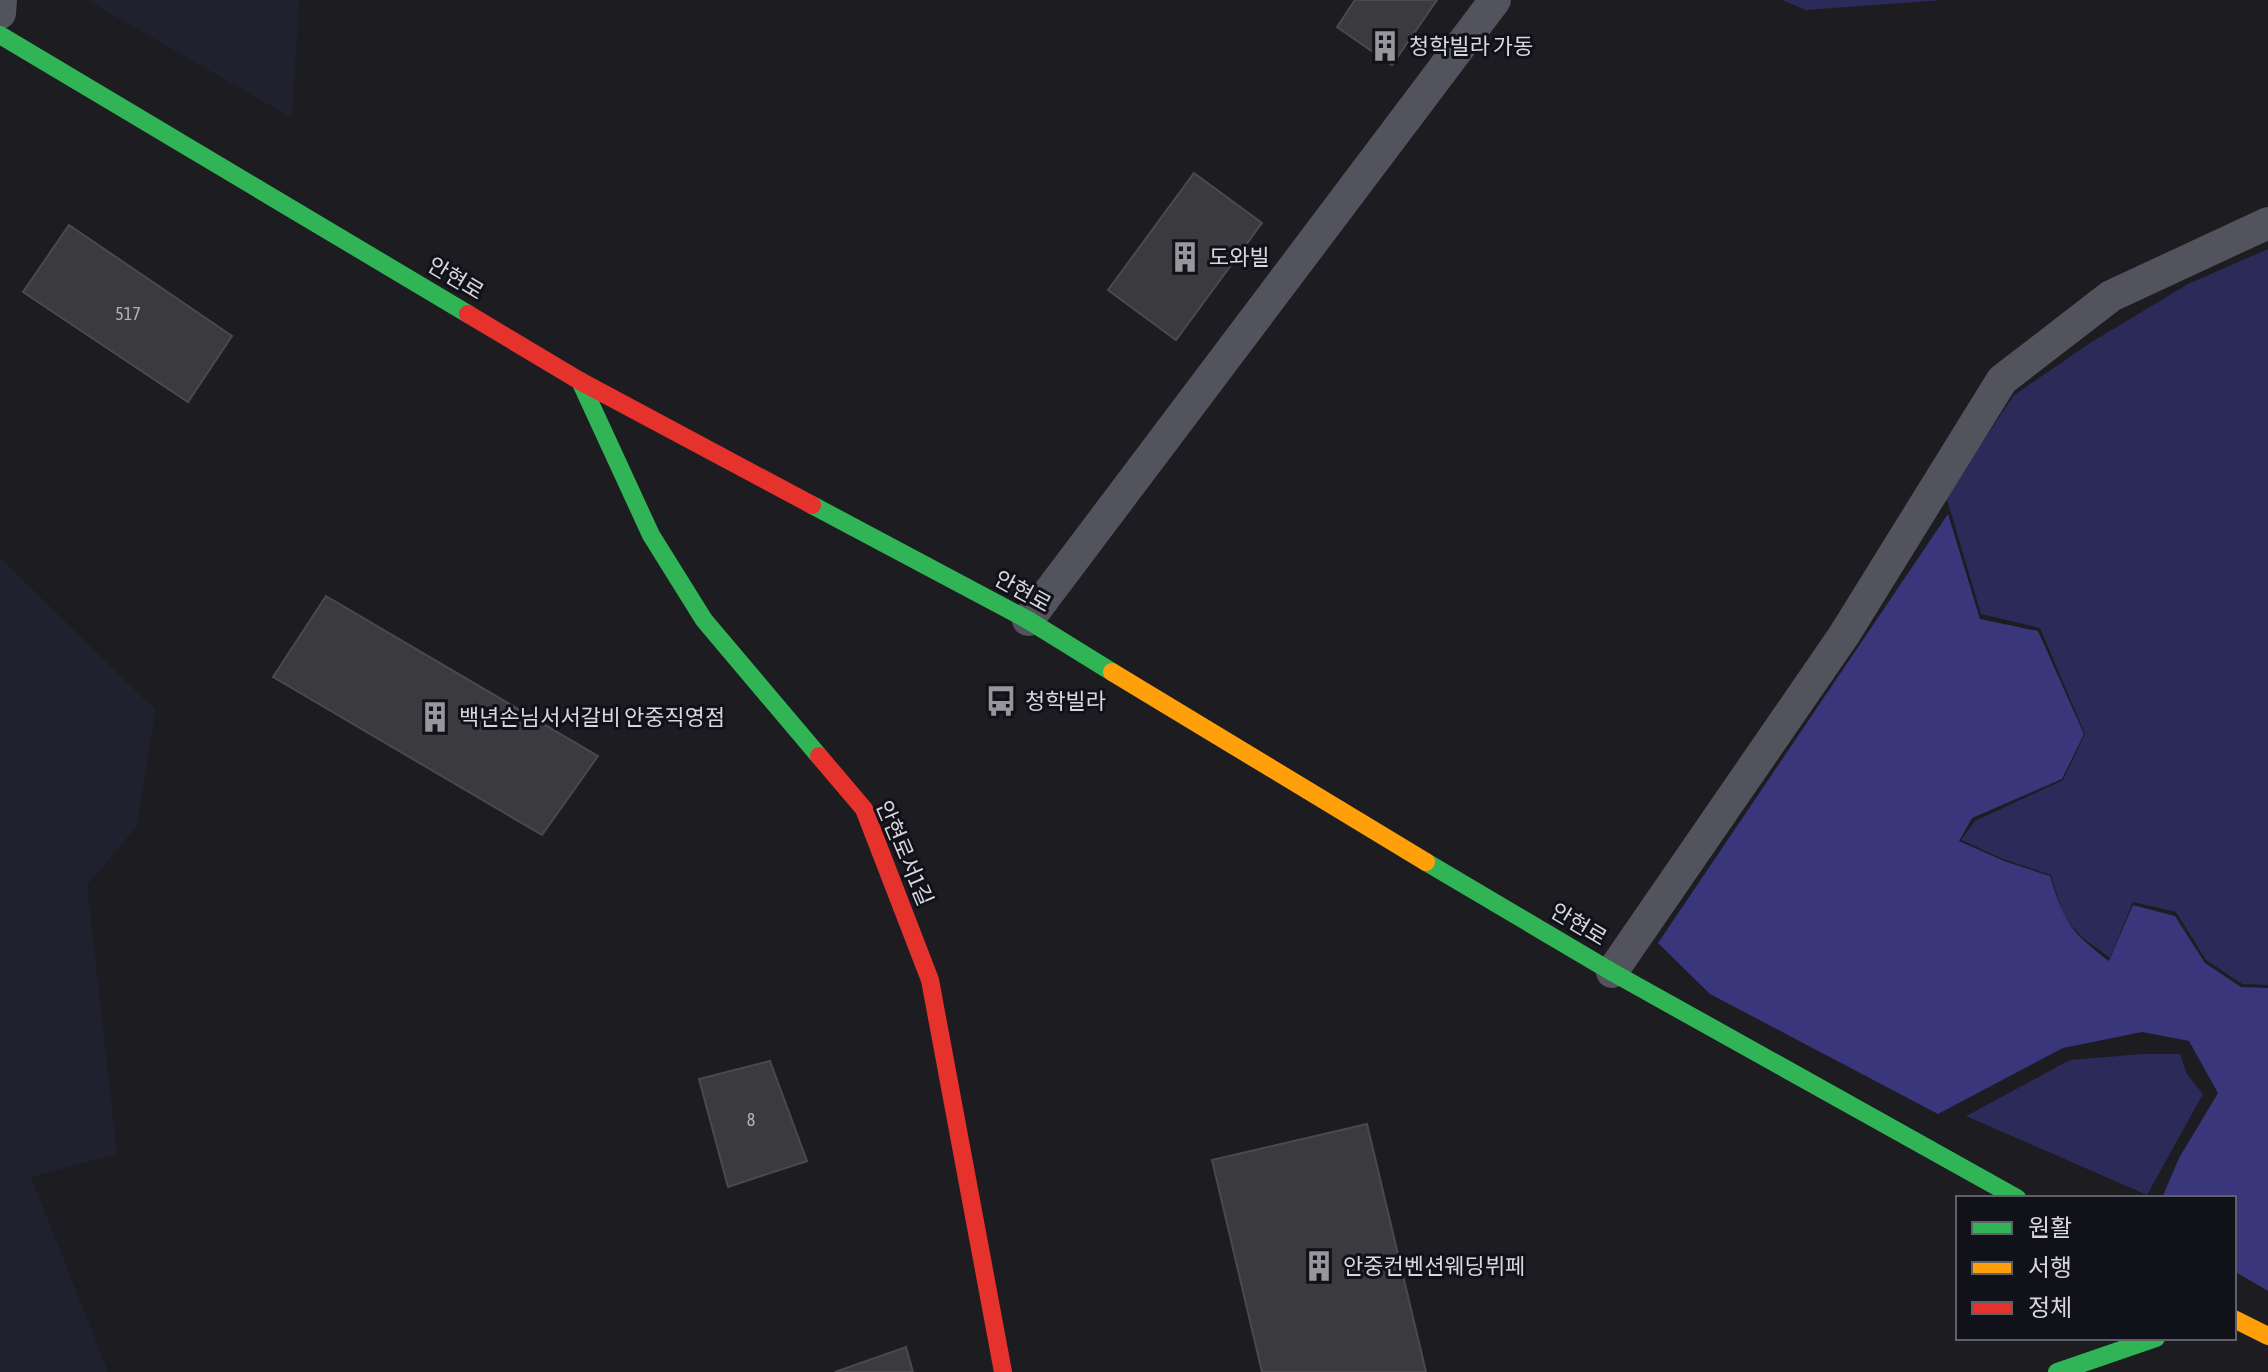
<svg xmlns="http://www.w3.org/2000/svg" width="2268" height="1372" viewBox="0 0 2268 1372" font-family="'Asap Condensed','Noto Sans KR',sans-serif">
	<rect width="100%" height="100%" fill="#1c1c21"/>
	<!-- built -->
	<g fill="#20212e">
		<path d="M87 0H299L292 118Z"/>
		<path d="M0 557 155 710 137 826 87 885 117 1154 31 1177 108 1372H0Z"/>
	</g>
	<!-- green -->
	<g fill="#2b2a58">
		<path d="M1782 0H1943L1806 10Z"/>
		<path d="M2268 249V985L2242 984 2206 960 2176 912 2133 902 2110 958 2083 938 2064 918 2051 875 2003 859 1961 840 1975 821 2063 780 2085 734 2040 628 1981 614 1946 496 2014 395 2090 343 2188 284Z"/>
		<path d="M2142 1054H2180L2187 1074 2203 1094 2147 1195 1966 1116 2070 1060Z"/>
	</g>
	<!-- forest -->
	<path fill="#39367c" d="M1948 514 1980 619 2038 631 2084 734 2062 779 1972 818 1959 841 2004 861 2050 876C2065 924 2069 930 2109 961L2133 905 2175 916 2205 963 2241 987 2268 988V1291L2234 1271V1198H2162L2179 1158 2218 1093 2189 1041 2142 1032 2063 1048 1938 1114 1710 994 1658 943Z"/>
	<!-- building -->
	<g fill="#3b3b3f" stroke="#49494e" stroke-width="2">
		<path d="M1355 0H1437L1392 65 1337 27Z"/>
		<path d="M1194 173 1262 223 1176 340 1108 290Z"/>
		<path d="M69 225 232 336 188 402 23 292Z"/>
		<path d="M326 596 598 756 542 835 273 677Z"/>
		<path d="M770 1061 807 1161 728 1187 699 1079Z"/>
		<path d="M1367 1124 1426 1372H1262L1212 1160Z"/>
		<path d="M906 1347 913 1372H835Z"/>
	</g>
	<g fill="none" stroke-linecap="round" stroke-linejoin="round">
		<!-- lane -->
		<g stroke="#53535e" stroke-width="32">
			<path d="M0 13 1 0"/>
			<path d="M1028 620 1495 0"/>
			<path d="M1612 972 1844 635 2002 380 2111 296 2268 223"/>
		</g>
		<!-- fast -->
		<g stroke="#30b455" stroke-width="18">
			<path d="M0 35 468 314"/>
			<path d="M580 381 651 535 704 620 819 756"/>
			<path d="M812 505 1028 620 1112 672"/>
			<path d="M1426 862 1612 972 2017 1198"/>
			<path d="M2057 1372 2156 1338"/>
		</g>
		<!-- slow -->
		<g stroke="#ff9f0a" stroke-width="18">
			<path d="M1112 672 1426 862"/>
			<path d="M2234 1319 2268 1336"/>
		</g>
		<!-- jam -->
		<g stroke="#e5322d" stroke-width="18">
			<path d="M468 314 580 381 812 505"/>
			<path d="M819 756 864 809 930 980 1003 1372"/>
		</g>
	</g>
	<!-- icons -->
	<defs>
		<symbol id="building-bare" viewBox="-9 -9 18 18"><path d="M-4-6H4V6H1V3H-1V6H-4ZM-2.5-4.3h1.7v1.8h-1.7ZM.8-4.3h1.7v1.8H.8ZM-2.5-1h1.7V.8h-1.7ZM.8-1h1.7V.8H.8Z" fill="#96969b" stroke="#111119" stroke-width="2.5" paint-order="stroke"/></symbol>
		<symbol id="bus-bare" viewBox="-9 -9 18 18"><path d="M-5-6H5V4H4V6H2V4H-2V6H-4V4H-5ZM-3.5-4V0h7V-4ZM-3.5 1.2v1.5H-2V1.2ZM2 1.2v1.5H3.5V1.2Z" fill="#96969b" stroke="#111119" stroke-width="2.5" paint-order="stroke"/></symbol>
	</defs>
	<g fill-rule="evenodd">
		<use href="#building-bare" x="1363" y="24" width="44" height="44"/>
		<use href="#building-bare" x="1163" y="235" width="44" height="44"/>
		<use href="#bus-bare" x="979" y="679" width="44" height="44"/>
		<use href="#building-bare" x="413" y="695" width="44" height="44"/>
		<use href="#building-bare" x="1297" y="1244" width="44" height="44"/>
	</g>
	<g text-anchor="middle" stroke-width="6" stroke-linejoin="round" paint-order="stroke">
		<!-- number labels -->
		<g font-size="18" fill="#b0b0b6">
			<text x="128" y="320">517</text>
			<text x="751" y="1126">8</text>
		</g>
		<!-- poi labels -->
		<g font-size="22" fill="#d7d7dd" stroke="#111119" text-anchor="start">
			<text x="1409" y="54">청학빌라 가동</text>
			<text x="1209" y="265">도와빌</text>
			<text x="1025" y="709">청학빌라</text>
			<text x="459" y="725">백년손님서서갈비 안중직영점</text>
			<text x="1343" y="1274">안중컨벤션웨딩뷔페</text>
		</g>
		<!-- street labels -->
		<g font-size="22" fill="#d7d7dd" stroke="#111119">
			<text transform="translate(456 278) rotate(31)" y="8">안현로</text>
			<text transform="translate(1023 591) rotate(29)" y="8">안현로</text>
			<text transform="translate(905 853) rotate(67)" y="8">안현로서1길</text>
			<text transform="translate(1579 924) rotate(31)" y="8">안현로</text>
		</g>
	</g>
	<!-- legend -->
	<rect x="1956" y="1196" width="280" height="144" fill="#111119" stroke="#606067" stroke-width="2"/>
	<rect x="1972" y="1222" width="40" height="12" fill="#30b455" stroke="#606067" stroke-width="2"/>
	<text x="2028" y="1236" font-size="24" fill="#d7d7dd">원활</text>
	<rect x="1972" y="1262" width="40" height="12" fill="#ff9f0a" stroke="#606067" stroke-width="2"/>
	<text x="2028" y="1276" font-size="24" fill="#d7d7dd">서행</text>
	<rect x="1972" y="1302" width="40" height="12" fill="#e5322d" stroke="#606067" stroke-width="2"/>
	<text x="2028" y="1316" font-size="24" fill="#d7d7dd">정체</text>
</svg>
